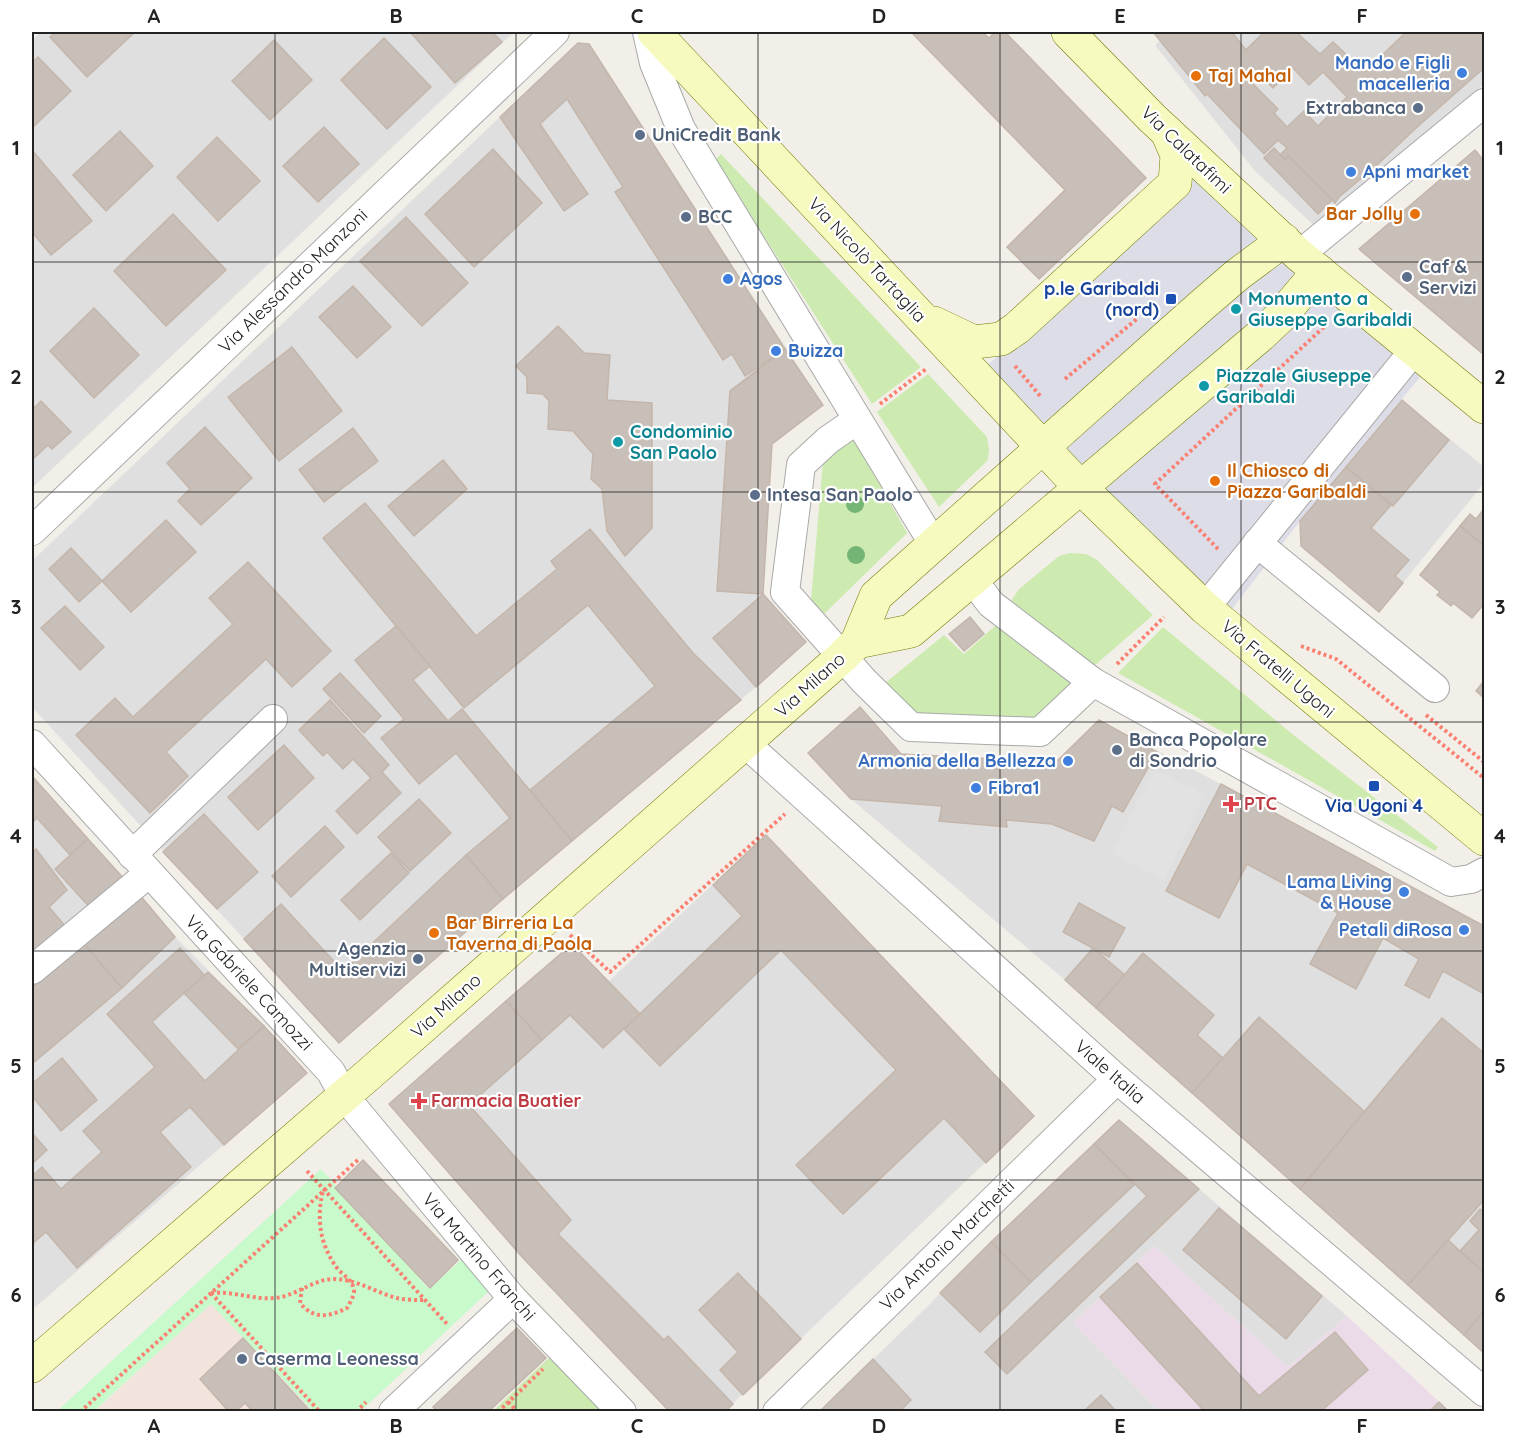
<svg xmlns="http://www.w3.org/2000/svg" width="1516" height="1443" viewBox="0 0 1516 1443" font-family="Quicksand,sans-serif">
	<rect width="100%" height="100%" fill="#f2efe9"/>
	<!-- residential -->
	<g fill="#e0dfdf">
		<path d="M41 32H514L32 488V40Z"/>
		<path d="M1171 32H1484V84L1319 230 1255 171 1155 45Z"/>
		<path d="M578 43 589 44 823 405 772 445 763 594 806 642 741 700 503 899 339 1043 32 707V561Z"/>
		<path d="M1402 400 1484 467V483L1379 612 1301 546 1300 521Z"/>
		<path d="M860 707 902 754 1056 762 1099 720 1274 812 1347 853 1484 926V1353L1065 980 851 799 808 753Z"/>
		<path d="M32 776 175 937 264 1026 307 1073 32 1310Z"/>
		<path d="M766 835 1034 1116 725 1411 670 1412 523 1258 389 1104 572 944 609 981Z"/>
		<path d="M1119 1120 1347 1316 1288 1367 1154 1246 1073 1323 1159 1411 819 1412 928 1306 991 1242Z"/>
	</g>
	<!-- industrial -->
	<path fill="#ebdbe8" d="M1154 1246 1288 1367 1347 1316 1449 1411H1159L1073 1323Z"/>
	<!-- military -->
	<path fill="#f3e3dd" d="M211 1303 313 1411 94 1412Z"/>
	<!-- grass -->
	<g fill="#cdebb0">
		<path d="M721 154 921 367 872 404 715 160Z"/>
		<path d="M928 374 987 437 989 449 988 460 939 507 877 412Z"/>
		<path d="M853 437 907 533 824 614 811 600 823 462Z"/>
		<path d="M1070 553 1086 554 1097 560 1153 615 1034 718H915L884 684 944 635 964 654 995 626 1019 589 1059 556Z"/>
		<path d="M1163 627 1291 733 1438 847 1435 851 1118 673Z"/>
		<path d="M552 1355 607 1412H492Z"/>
	</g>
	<!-- park -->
	<path fill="#c8facc" d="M321 1169 429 1289 462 1259 490 1290 361 1411H313L211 1304 94 1411 56 1412Z"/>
	<!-- parking -->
	<path fill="#e2e2e2" d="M1154 770 1205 795 1164 880 1111 853Z"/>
	<!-- plaza -->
	<path fill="#dddde8" d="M1198 175 1426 370 1300 521 1226 617 981 371Z"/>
	<!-- building -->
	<g fill="#c7bfb8" stroke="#c4b6ab" stroke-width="1.5" fill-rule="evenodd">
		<path d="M56 32H135L87 77 50 37Z"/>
		<path d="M413 32H492L502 42 455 83 411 33Z"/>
		<path d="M911 32H982L989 38 995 32H1005L1146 178 1039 279 1007 247 1065 190Z"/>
		<path d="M1153 32H1232L1246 50 1264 32H1296L1320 54 1333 42 1365 72 1406 32H1484V68L1415 129 1376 166 1339 197 1335 203 1288 156 1285 160 1280 155 1287 148 1278 140 1264 154 1207 94 1205 96ZM1253 67 1273 88 1293 68 1309 85 1323 72 1347 97 1318 126 1304 111 1287 127 1274 113 1278 109 1244 75Z"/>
		<path d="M384 38 431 87 387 129 341 80Z"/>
		<path d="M274 40 312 80 270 120 232 81Z"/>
		<path d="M578 43 589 44 785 349 745 376 732 354 723 360 615 192 623 187 567 99 540 124 588 194 564 211 500 117Z"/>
		<path d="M38 57 71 91 33 127 32 63Z"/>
		<path d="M324 127 359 164 318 202 283 166Z"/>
		<path d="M120 131 153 166 106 211 73 175Z"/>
		<path d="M217 137 260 181 218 221 177 177Z"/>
		<path d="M1274 148 1285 160 1288 156 1332 200 1318 214 1264 158Z"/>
		<path d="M493 149 542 203 474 267 425 214Z"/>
		<path d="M32 150 92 221 51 255 32 232Z"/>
		<path d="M1475 150 1484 161V355L1359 249Z"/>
		<path d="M173 214 226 270 166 326 114 271Z"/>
		<path d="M406 217 468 283 422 326 360 261Z"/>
		<path d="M353 286 391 327 357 358 319 317Z"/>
		<path d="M94 308 139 355 94 398 50 351Z"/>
		<path d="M558 326 584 353 610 355 607 400 652 403V528L625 556 607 531 602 489 591 479 593 454 573 431 548 429 549 401 543 394 527 393V377L516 366Z"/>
		<path d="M292 347 342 411 279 461 228 397Z"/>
		<path d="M785 349 823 405 772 444 763 594 717 591 730 391Z"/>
		<path d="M1402 400 1449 440 1393 506 1346 467Z"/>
		<path d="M41 401 71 432 52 449 48 445 32 460V410Z"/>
		<path d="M205 427 252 478 201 525 178 501 190 489 167 463Z"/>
		<path d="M353 428 378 461 324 502 299 470Z"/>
		<path d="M443 460 467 489 414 536 388 506Z"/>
		<path d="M1346 467 1391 505 1371 528 1409 560 1395 576 1403 583 1379 612 1301 546 1300 521Z"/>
		<path d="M365 503 476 636 557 569 551 561 590 529 693 653 741 700 572 841 530 790 655 686 588 605 464 708 323 538Z"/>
		<path d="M1484 509V546L1460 526 1470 514 1476 519Z"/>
		<path d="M166 520 196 552 131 612 102 581Z"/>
		<path d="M1460 526 1484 546V604L1472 618 1453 603 1451 606 1437 595 1440 592 1420 575Z"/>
		<path d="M71 548 102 581 79 602 49 569Z"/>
		<path d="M248 562 331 651 292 687 266 659 166 752 188 776 150 813 76 735 115 698 133 717 233 624 209 598Z"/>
		<path d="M763 594 806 642 756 687 713 638Z"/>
		<path d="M65 606 104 647 80 670 41 628Z"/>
		<path d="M970 617 984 634 964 651 949 634Z"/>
		<path d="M396 626 430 666 413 680 448 721 462 709 572 841 503 899 466 855 510 818 456 753 419 784 381 738 404 719 355 660Z"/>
		<path d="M340 673 381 716 364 733 323 689Z"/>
		<path d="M1484 681V698L1476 691Z"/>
		<path d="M330 700 389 765 382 772 401 793 357 834 336 811 371 778 353 759 343 769 327 752 323 756 299 730Z"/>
		<path d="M860 707 901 754 1056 762 1099 720 1157 752 1123 812 1112 806 1094 841 1052 824 1006 820 1007 827 939 821 942 806 851 799 808 753Z"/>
		<path d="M284 745 314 778 258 830 228 797Z"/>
		<path d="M32 776 88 839 70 855 37 818 32 823Z"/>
		<path d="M1221 784 1484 926V994L1443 971 1429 998 1405 985 1419 959 1383 938 1356 989 1310 964 1338 913 1247 864 1219 918 1166 891Z"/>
		<path d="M419 799 451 833 410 871 378 837Z"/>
		<path d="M204 814 258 872 217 909 163 852Z"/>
		<path d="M325 826 344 847 291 897 272 876Z"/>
		<path d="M766 835 1034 1116 986 1163 944 1118 843 1214 796 1165 896 1070 781 950 660 1066 624 1029 742 916 713 885Z"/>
		<path d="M88 839 126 881 93 911 55 869Z"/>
		<path d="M36 849 67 890 49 907 71 933 32 966V853Z"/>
		<path d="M391 853 409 873 360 920 341 900Z"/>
		<path d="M466 855 503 899 339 1043 244 939 281 904 343 971Z"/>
		<path d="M139 894 175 937 122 988 83 943Z"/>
		<path d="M1079 903 1125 928 1109 957 1063 932Z"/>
		<path d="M83 943 122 988 32 1064V987Z"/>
		<path d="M572 944 640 1014 603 1048 570 1015 542 1040 506 1001Z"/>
		<path d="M180 948 204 975 152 1022 205 1081 264 1026 307 1073 224 1145 190 1107 160 1132 191 1167 77 1268 46 1232 32 1244V1176L42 1167 61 1189 102 1152 83 1131 155 1067 107 1014Z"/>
		<path d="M1093 948 1125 975 1096 1008 1065 980Z"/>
		<path d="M1143 953 1214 1015 1197 1035 1223 1058 1192 1093 1096 1008Z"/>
		<path d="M208 972 264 1026 238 1049 184 993Z"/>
		<path d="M506 1001 542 1040 469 1105 571 1220 558 1234 664 1340 668 1336 733 1404 725 1412H670L523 1258 389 1104Z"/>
		<path d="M1259 1017 1365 1112 1300 1189 1192 1093Z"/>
		<path d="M1442 1018 1484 1053V1200L1408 1285 1300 1189Z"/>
		<path d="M62 1058 97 1100 61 1131 32 1096V1084Z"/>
		<path d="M1119 1120 1199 1189 1007 1374 985 1352 1147 1196 1094 1144Z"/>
		<path d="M32 1133 47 1150 32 1164Z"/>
		<path d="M1094 1144 1134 1185 1031 1282 991 1242Z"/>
		<path d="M363 1160 458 1260 430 1288 335 1188Z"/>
		<path d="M1219 1208 1322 1296 1286 1339 1183 1250Z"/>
		<path d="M1480 1209 1484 1213V1273L1460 1251 1479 1230 1470 1221Z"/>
		<path d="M1448 1240 1484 1273V1311L1464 1335 1408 1285Z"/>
		<path d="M991 1242 1031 1282 980 1332 940 1293Z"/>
		<path d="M1137 1263 1259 1396 1335 1332 1368 1370 1320 1412H1205L1100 1297Z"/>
		<path d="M738 1273 801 1339 743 1395 720 1370 738 1352 699 1310Z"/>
		<path d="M1484 1311V1353L1464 1335Z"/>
		<path d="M517 1328 546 1358 488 1412H438L433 1407Z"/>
		<path d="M243 1338 311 1412H253L245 1403 235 1412H229L200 1379Z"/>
		<path d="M873 1359 911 1400 899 1412H819Z"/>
		<path d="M1101 1395 1117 1412H1083Z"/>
		<path d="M1439 1402 1449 1412H1429Z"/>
	</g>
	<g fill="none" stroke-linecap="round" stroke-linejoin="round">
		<defs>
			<g id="street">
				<path d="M647 32 654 63 681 129 928 535"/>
				<path d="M1299 255 1484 103"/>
				<path d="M857 420 828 440 801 465 785 592 864 681 911 727 1040 732 1093 682 1451 882 1471 879 1484 872"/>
				<path d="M32 531 555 32"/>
				<path d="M1257 543 1435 688"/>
				<path d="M979 588 991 604 1093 682"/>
				<path d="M1205 608 1415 349"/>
				<path d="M744 742 1117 1079 1484 1392"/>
				<path d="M32 744 331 1072 344 1096 513 1299 622 1412"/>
				<path d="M132 855 273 719"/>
				<path d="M32 970 148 874"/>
				<path d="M393 1412 513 1299"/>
				<path d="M777 1412 1117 1079"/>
			</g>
			<g id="secondary">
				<path d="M654 32 1081 488 1205 608 1484 839"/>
				<path d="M1068 32 1152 118 1299 255 1484 407"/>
				<path d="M934 323 974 342 1001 339 1017 328 1175 183 1177 155 1167 132"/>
				<path d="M857 642 911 631 1261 335 1280 317 1319 271"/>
				<path d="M32 1366 375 1069 842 657 857 642 876 596 1201 306 1237 275 1284 240"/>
			</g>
		</defs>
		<!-- street casing -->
		<use href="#street" stroke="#a9a9a9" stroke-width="30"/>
		<!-- secondary casing -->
		<use href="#secondary" stroke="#707d05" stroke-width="34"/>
		<!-- path -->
		<g stroke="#fa8072" stroke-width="4" stroke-dasharray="3 3" stroke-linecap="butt">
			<path d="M1015 366 1041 397"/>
			<path d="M1065 379 1138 318"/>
			<path d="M880 404 926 369"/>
			<path d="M1218 549 1155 484 1325 326"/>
			<path d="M1301 646 1336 659 1484 778"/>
			<path d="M1117 664 1164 617"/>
			<path d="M1426 715 1484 762"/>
			<path d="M570 935 610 972 785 814"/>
			<path d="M307 1171 447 1324"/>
			<path d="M302 1288 300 1303C314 1320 329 1317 347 1308 350 1303 354 1296 354 1291 353 1279 343 1276 337 1268 320 1245 316 1218 323 1191"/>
			<path d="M211 1293C234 1291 254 1300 275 1298 297 1296 314 1278 336 1279 358 1280 377 1293 397 1298 406 1300 416 1300 425 1300"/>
			<path d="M211 1293 320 1412"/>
			<path d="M508 1402 518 1412"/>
			<path d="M80 1412 360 1158"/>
			<path d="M356 1412 366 1402"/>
			<path d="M498 1412 543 1369"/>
		</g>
		<!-- street -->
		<use href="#street" stroke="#fff" stroke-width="28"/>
		<!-- secondary -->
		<use href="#secondary" stroke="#f7fabf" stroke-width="33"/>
	</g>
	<!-- trees -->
	<g fill="#74b475">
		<circle cx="855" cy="504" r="9"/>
		<circle cx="856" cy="555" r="9"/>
	</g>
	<!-- grid -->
	<path fill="none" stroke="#222" stroke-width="1.5" stroke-opacity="0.55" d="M275 32V1412M516 32V1412M758 32V1412M1000 32V1412M1241 32V1412M32 262H1484M32 492H1484M32 722H1484M32 951H1484M32 1180H1484"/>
	<!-- markers -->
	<g fill="#3f7fe0" stroke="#fff" stroke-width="2">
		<circle cx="1462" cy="73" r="6"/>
		<circle cx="1351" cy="172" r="6"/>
		<circle cx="728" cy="279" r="6"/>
		<circle cx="776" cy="351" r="6"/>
		<circle cx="1068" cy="761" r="6"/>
		<circle cx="976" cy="788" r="6"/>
		<circle cx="1404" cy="892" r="6"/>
		<circle cx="1464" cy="930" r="6"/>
	</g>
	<g fill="#e8710a" stroke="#fff" stroke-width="2">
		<circle cx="1196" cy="76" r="6"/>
		<circle cx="1415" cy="214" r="6"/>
		<circle cx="1215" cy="481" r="6"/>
		<circle cx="434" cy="933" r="6"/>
	</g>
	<g fill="#5c6f8a" stroke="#fff" stroke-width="2">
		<circle cx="1418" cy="108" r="6"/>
		<circle cx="640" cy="135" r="6"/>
		<circle cx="686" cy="217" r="6"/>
		<circle cx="1407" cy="277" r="6"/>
		<circle cx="755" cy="495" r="6"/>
		<circle cx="1117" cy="750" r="6"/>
		<circle cx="418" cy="959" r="6"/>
		<circle cx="242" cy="1359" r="6"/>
	</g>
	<g fill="#1a4fb4" stroke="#fff" stroke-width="2">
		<rect x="1165" y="293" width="12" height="12" rx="3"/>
		<rect x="1368" y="780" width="12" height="12" rx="3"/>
	</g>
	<g fill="#0f9aa8" stroke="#fff" stroke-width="2">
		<circle cx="1236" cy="309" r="6"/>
		<circle cx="1204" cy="386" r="6"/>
		<circle cx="618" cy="442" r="6"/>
	</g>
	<g fill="#e0444e" stroke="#fff" stroke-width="2">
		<path d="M1228 795h6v6h6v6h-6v6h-6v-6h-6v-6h6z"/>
		<path d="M416 1092h6v6h6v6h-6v6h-6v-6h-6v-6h6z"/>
	</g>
	<g text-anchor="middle" stroke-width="4.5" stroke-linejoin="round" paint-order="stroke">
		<!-- shop labels -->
		<g font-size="18" font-weight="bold" fill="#366cbe" stroke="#fff" text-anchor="end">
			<text x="1450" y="69">Mando e Figli<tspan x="1450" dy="21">macelleria</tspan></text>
			<text x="1363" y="178" text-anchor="start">Apni market</text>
			<text x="740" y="285" text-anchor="start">Agos</text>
			<text x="788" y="357" text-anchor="start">Buizza</text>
			<text x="1056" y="767">Armonia della Bellezza</text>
			<text x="988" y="794" text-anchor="start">Fibra1</text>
			<text x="1392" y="888">Lama Living<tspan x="1392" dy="21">&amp; House</tspan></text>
			<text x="1452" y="936">Petali diRosa</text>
		</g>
		<!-- food labels -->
		<g font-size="18" font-weight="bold" fill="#c56008" stroke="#fff" text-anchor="start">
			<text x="1208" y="82">Taj Mahal</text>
			<text x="1403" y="220" text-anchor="end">Bar Jolly</text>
			<text x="1227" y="477">Il Chiosco di<tspan x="1227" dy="21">Piazza Garibaldi</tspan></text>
			<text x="446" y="929">Bar Birreria La<tspan x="446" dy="21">Taverna di Paola</tspan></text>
		</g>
		<!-- service labels -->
		<g font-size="18" font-weight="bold" fill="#4e5e75" stroke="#fff" text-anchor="start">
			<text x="1406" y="114" text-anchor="end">Extrabanca</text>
			<text x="652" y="141">UniCredit Bank</text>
			<text x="698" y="223">BCC</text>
			<text x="1419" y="273">Caf &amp;<tspan x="1419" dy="21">Servizi</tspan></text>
			<text x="767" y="501">Intesa San Paolo</text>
			<text x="1129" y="746">Banca Popolare<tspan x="1129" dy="21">di Sondrio</tspan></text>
			<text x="406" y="955" text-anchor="end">Agenzia<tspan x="406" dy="21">Multiservizi</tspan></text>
			<text x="254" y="1365">Caserma Leonessa</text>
		</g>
		<!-- street labels -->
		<g font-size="18" fill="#222" stroke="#fff">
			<text transform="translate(1186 150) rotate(44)" y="6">Via Calatafimi</text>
			<text transform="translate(867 260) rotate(47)" y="6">Via Nicolò Tartaglia</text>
			<text transform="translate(293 281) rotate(-44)" y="6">Via Alessandro Manzoni</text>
			<text transform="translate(1278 669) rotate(40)" y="6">Via Fratelli Ugoni</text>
			<text transform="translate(810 685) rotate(-42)" y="6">Via Milano</text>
			<text transform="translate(249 983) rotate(47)" y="6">Via Gabriele Camozzi</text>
			<text transform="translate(446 1006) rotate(-42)" y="6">Via Milano</text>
			<text transform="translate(1110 1072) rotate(41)" y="6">Viale Italia</text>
			<text transform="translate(947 1245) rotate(-44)" y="6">Via Antonio Marchetti</text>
			<text transform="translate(479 1257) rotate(49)" y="6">Via Martino Franchi</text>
		</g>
		<!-- transit labels -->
		<g font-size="18" font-weight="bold" fill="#164399" stroke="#fff" text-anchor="end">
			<text x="1159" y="295">p.le Garibaldi<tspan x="1159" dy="21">(nord)</tspan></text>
			<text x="1374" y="812" text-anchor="middle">Via Ugoni 4</text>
		</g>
		<!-- culture labels -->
		<g font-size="18" font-weight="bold" fill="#0d838f" stroke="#fff" text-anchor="start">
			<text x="1248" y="305">Monumento a<tspan x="1248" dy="21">Giuseppe Garibaldi</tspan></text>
			<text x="1216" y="382">Piazzale Giuseppe<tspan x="1216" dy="21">Garibaldi</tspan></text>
			<text x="630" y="438">Condominio<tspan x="630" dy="21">San Paolo</tspan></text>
		</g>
		<!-- health labels -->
		<g font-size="18" font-weight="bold" fill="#be3a42" stroke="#fff" text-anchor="start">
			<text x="1244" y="810">PTC</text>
			<text x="431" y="1107">Farmacia Buatier</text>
		</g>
	</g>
	<!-- border -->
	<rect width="1516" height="1443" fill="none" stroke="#ffffff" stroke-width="66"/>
	<rect x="33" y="33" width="1450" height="1377" fill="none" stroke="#222" stroke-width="2"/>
	<g font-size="20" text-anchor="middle" font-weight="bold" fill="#222">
		<text x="154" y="23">A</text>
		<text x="396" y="23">B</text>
		<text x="637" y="23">C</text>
		<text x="879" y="23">D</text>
		<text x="1120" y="23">E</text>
		<text x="1362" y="23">F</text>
		<text x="16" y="155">1</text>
		<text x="1500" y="155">1</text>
		<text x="16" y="384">2</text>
		<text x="1500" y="384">2</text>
		<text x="16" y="614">3</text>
		<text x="1500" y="614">3</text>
		<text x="16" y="843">4</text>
		<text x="1500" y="843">4</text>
		<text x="16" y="1073">5</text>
		<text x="1500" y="1073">5</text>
		<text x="16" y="1302">6</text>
		<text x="1500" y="1302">6</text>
		<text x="154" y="1433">A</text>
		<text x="396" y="1433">B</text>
		<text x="637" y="1433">C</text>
		<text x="879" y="1433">D</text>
		<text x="1120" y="1433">E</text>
		<text x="1362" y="1433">F</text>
	</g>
</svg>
